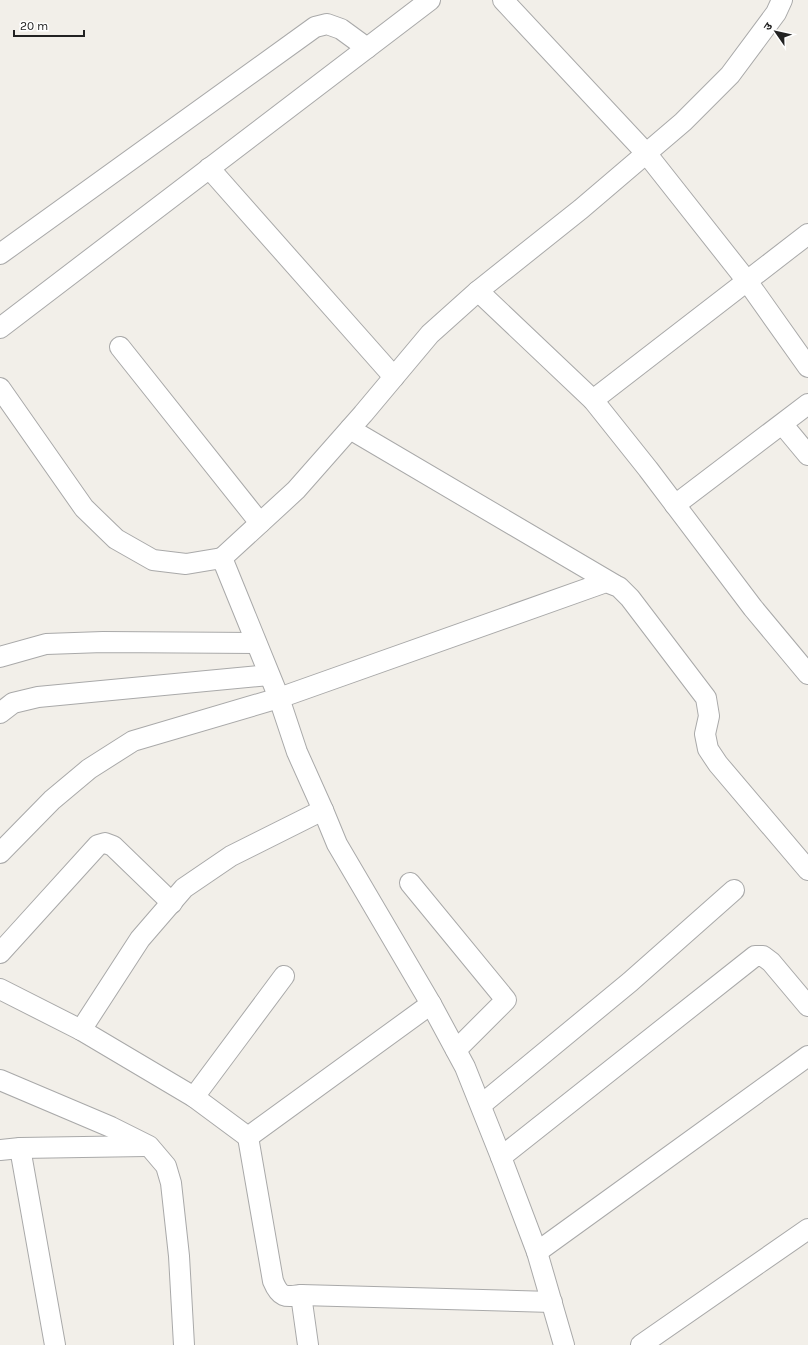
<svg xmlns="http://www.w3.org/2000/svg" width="808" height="1345" viewBox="0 0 808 1345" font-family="Karla,'Noto Sans Devanagari',sans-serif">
	<rect width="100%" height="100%" fill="#f2efe9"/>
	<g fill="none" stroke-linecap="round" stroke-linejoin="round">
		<defs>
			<g id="minor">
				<path d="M503 0 646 153 747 281 808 367"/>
				<path d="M209 168 394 377"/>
				<path d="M0 254 315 27 327 24 341 29 367 48"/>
				<path d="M478 291 593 400 648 469 753 608 808 674"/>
				<path d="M0 328 430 0"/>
				<path d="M120 347 260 523"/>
				<path d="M0 388 84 508 116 539 153 560 186 564 222 558 279 698 297 752 323 810 337 844 431 1004 465 1067 501 1157 537 1252 564 1345"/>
				<path d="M593 400 808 234"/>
				<path d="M783 425 808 455"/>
				<path d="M350 429 615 585"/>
				<path d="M675 505 808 404"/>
				<path d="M222 558 296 490 363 414 430 334 478 291 581 209 683 122 730 75 776 13 782 0"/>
				<path d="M0 657 46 644 103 642 256 643"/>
				<path d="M0 713 13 703 38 697 269 675"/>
				<path d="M0 853 52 800 89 769 133 741 279 698 606 582 619 587 630 598 706 698 709 716 705 734 708 749 718 764 808 870"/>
				<path d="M410 883 506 1000 456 1050"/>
				<path d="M0 953 98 845 105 843 113 846 172 903"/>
				<path d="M0 989 81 1030 194 1097 248 1137 431 1004"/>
				<path d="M81 1030 140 939 184 888 231 856 323 810"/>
				<path d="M0 1080 111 1127 149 1146 166 1166 171 1183 179 1256 184 1345"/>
				<path d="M194 1097 284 976"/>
				<path d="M481 1105 630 982 734 890"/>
				<path d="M248 1137 273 1281C280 1298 285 1297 301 1295L552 1302"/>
				<path d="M20 1148 55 1345"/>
				<path d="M0 1150 20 1148 146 1146"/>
				<path d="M501 1157 755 956H763L771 962 808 1006"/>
				<path d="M537 1252 808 1056"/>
				<path d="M301 1295 308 1345"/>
				<path d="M641 1345 808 1229"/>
			</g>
		</defs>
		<!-- minor casing -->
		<use href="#minor" stroke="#a9a9a9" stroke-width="22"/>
		<!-- minor -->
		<use href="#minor" stroke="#fff" stroke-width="20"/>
	</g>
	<!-- north arrow -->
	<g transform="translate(776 32) rotate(304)" stroke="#ffffff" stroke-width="3" paint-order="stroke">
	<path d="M0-3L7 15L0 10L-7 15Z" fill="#222222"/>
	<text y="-6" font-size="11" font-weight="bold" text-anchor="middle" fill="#222222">उ</text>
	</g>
	<!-- scale -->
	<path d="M14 30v6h70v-6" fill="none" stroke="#222222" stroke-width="2"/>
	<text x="20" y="30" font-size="12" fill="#222222" stroke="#ffffff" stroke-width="3" paint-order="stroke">20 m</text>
</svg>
